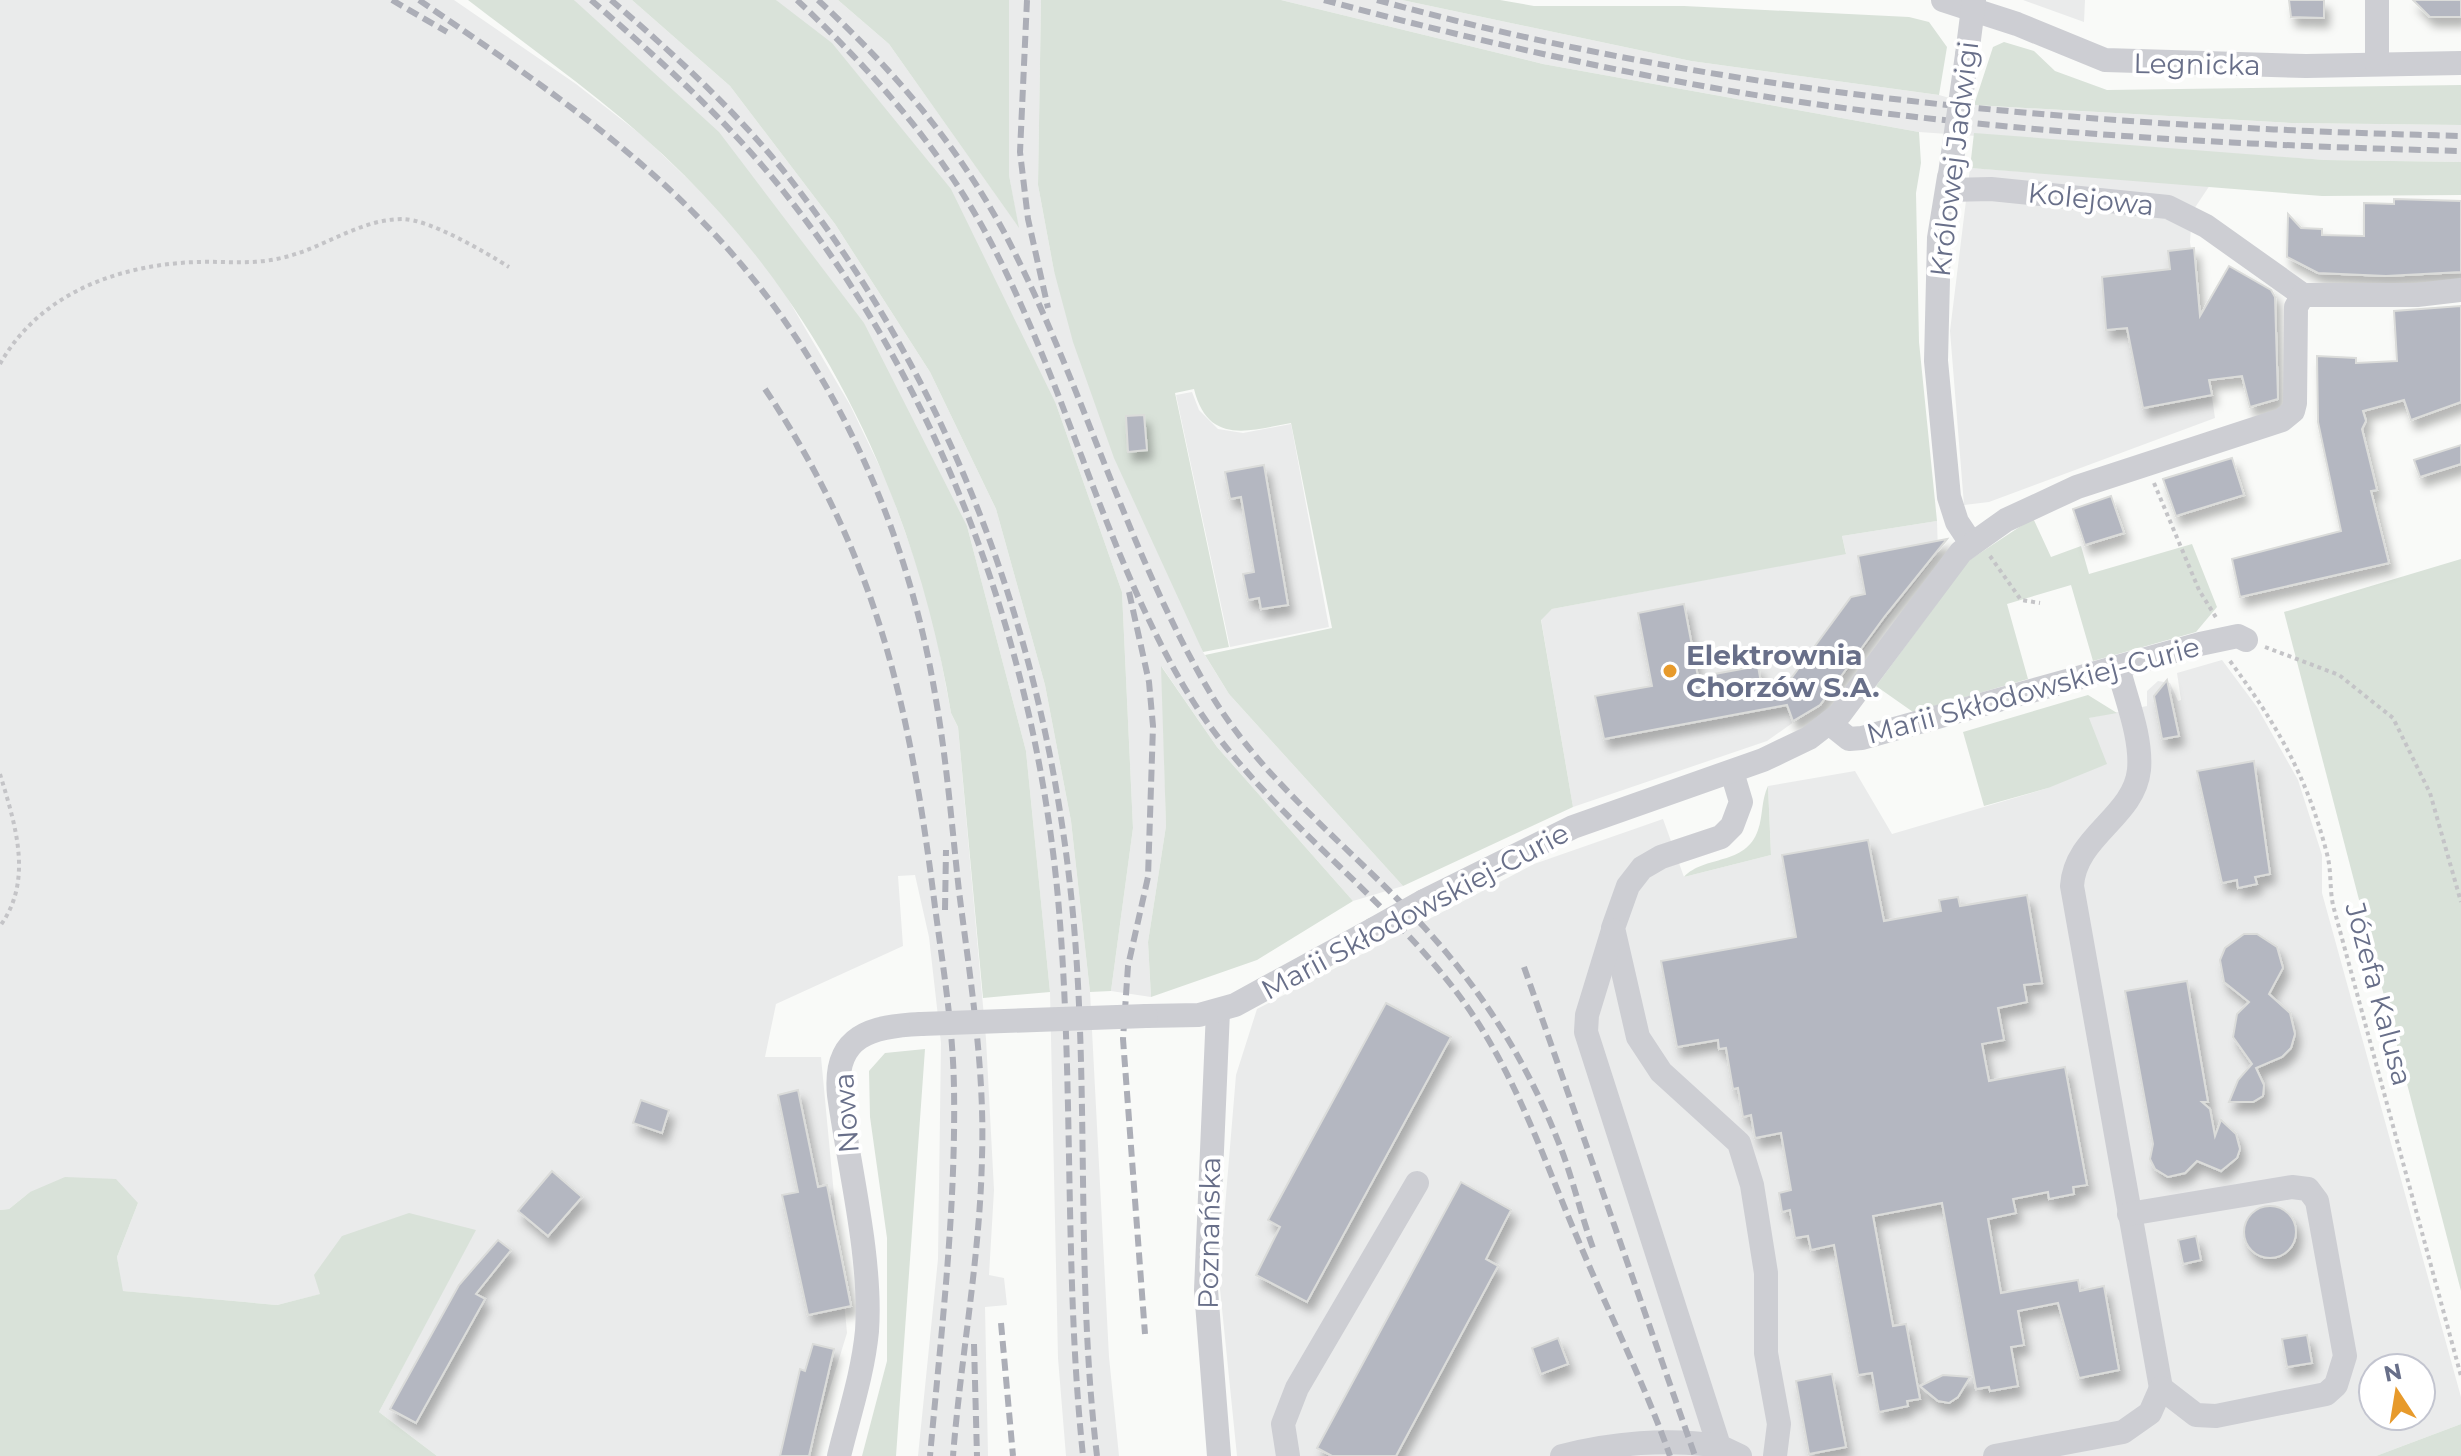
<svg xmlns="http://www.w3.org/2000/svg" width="2461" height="1456" viewBox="0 0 2461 1456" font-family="Montserrat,sans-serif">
	<defs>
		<filter id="shadow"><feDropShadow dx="5" dy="9" stdDeviation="4" flood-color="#0004"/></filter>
	</defs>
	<rect width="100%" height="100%" fill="#f9faf8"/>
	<!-- built -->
	<g fill="#eaebeb" fill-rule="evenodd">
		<path d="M0 0H454L576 84 644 137 718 208 774 275 850 405 888 484 920 574 936 633 951 713 958 727 986 1039 994 1190 989 1275 1004 1278 1007 1305 985 1307 988 1456H918L938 1259 941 1043 929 937 915 875 898 876 903 946 776 1004 765 1057H821L847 1333 809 1456H437L379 1412 475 1230 321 1294 277 1305 122 1291 117 1257 138 1203 30 1192 9 1209 0 1210Z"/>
		<path d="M574 0H632L730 86 835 224 930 372 996 509 1045 685 1071 821 1090 992 1109 1357 1119 1456H1066L1058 1358 1050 992 1026 751 967 526Z"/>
		<path d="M776 0H838L889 44 1018 226 1009 175V0H1041L1038 185 1054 271 1203 652 1229 694 1403 886 1353 901 1217 747 1162 667 1166 826 1148 942 1151 997 1111 991 1133 828 1122 592 1056 404Z"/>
		<path d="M1281 0H1402L1691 61 1939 95 1974 105 2292 123 2461 125V162L2325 160 1919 132 1543 64Z"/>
		<path d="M2023 0H2085L2084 22Z"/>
		<path d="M1970 168 2210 185 2192 212 2190 242 2215 418 1989 502 1964 505 1950 331Z"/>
		<path d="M1192 392 1199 410 1218 429 1243 433 1291 424 1329 627 1230 647 1176 395Z"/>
		<path d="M1937 521 1938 553 1825 700 1767 741 1573 807 1541 619 1552 609 1846 553 1842 536Z"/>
		<path d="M2222 660 2257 707 2298 780 2322 855V893L2461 1397V1424L2376 1456H1237L1219 1279 1236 1075 1257 1009 1534 864 1663 819 1684 877 1771 855 1768 786 1855 771 1892 834 2048 788 2088 718 2147 706V691L2158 681 2170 683 2178 701 2181 700 2177 673ZM2373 1368H2421V1416H2373Z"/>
	</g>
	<!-- green -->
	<g fill="#d9e2d9">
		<path d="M468 0H574L719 132 864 323 967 526 1026 751 1050 992 983 998 958 727 951 713C918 512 830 319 684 175 619 110 541 56 468 0Z"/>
		<path d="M632 0H776L832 43 951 189 1056 404 1122 592 1133 828 1111 991 1090 992 1071 821 1045 685 996 509 930 372 835 224 730 86Z"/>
		<path d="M838 0H1009V175L1019 228 889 44Z"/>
		<path d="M1041 0H1281L1543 64 1919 132 1921 163 1916 193 1919 342 1937 521 1842 536 1846 554 1552 609 1541 620 1573 807 1403 886 1229 694 1205 655 1332 628 1291 423C1248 431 1208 445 1194 389L1175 393 1229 647 1203 652 1114 458 1073 342 1054 271 1038 185Z"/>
		<path d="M1402 0H1500L1534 6H1684L1909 17 1929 22 1947 47 1939 95 1691 61Z"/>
		<path d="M2004 42 2034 51 2055 71 2107 90 2461 85V125L2292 123 1974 105 1993 47Z"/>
		<path d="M1974 133 2325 160 2461 162V195L2322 196 1970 168Z"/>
		<path d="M2033 518 2051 557 2081 546 2089 574 2192 544 2217 607 2196 632 2093 661 2071 585 2007 604 2028 679 1913 712 1876 686 1968 561Z"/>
		<path d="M2461 559V1291L2284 612Z"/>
		<path d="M1161 666 1217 747 1353 901 1257 960 1151 997 1148 942 1166 826Z"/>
		<path d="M2088 695 2117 713 2089 718 2107 764 2048 788 1984 806 1963 732Z"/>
		<path d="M1768 786 1771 855 1684 877C1704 855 1746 866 1758 830 1763 816 1761 801 1768 786Z"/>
		<path d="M925 1049 896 1456H862L887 1361V1238L870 1117 869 1071 885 1053Z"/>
		<path d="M65 1177 116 1179 138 1203 117 1257 123 1291 277 1305 320 1294 314 1275 342 1236 409 1213 476 1230 379 1412 437 1456H0V1210L9 1209 30 1192Z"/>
		<path d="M2461 1424V1456H2376Z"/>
	</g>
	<!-- building -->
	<g fill="#b4b7c1" stroke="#dbdcda" stroke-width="2" filter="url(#shadow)">
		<path d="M2289 0H2324V18L2291 17Z"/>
		<path d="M2413 0H2461V17H2430Z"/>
		<path d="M2394 199 2461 201V272L2386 276 2318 273 2287 257 2288 214 2301 228 2322 229V235L2364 236V203L2394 204Z"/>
		<path d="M2194 248 2200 316 2229 266 2271 290 2275 297 2278 399 2250 407 2242 376 2209 380 2212 395 2143 408 2127 328 2106 330 2102 277 2170 269 2168 251Z"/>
		<path d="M2461 306V402L2411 420 2404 400 2363 411 2366 421 2362 429 2377 490 2371 491 2389 563 2240 597 2232 559 2341 531 2318 422 2317 356 2356 358V363L2397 361 2394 311Z"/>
		<path d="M1144 415 1147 450 1128 452 1126 416Z"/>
		<path d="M2461 445V464L2420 477 2414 460Z"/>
		<path d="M2232 458 2244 495 2176 516 2163 479Z"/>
		<path d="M1264 465 1288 605 1261 609 1259 598 1248 600 1243 574 1254 572 1241 497 1230 499 1225 472Z"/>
		<path d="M2111 496 2124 533 2085 545 2073 509Z"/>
		<path d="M1947 539 1885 616 1820 705 1793 721 1787 705 1604 739 1595 696 1652 686 1638 613 1684 604 1698 677 1758 666 1763 694 1787 684 1851 597 1865 594 1858 556Z"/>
		<path d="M2167 680 2179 736 2162 739 2154 696Z"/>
		<path d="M2254 761 2270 874 2255 877 2257 884 2238 888 2237 880 2222 883 2197 771Z"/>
		<path d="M1868 840 1884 921 1941 911 1939 900 1958 897 1960 906 2027 895 2042 983 2024 985 2027 1002 1998 1008 2004 1040 1982 1044 1989 1081 2065 1067 2087 1185 2073 1187 2074 1194 2049 1199 2048 1192 2013 1199 2016 1213 1988 1219 2001 1293 2078 1280 2080 1291 2104 1286 2119 1370 2079 1378 2058 1303 2018 1311 2024 1345 2011 1347 2018 1386 1990 1391 1989 1387 1976 1389 1942 1203 1873 1216 1893 1326 1906 1324 1920 1399 1907 1401 1908 1406 1879 1412 1872 1373 1858 1375 1834 1245 1811 1250 1808 1236 1795 1238 1790 1210 1782 1212 1779 1193 1791 1190 1781 1133 1755 1138 1751 1115 1743 1117 1738 1088 1733 1089 1726 1048 1719 1049 1718 1040 1677 1047 1661 961 1796 937 1782 855Z"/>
		<path d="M2244 934H2257L2277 947 2283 968 2269 994 2290 1013 2295 1034 2291 1048 2282 1057 2256 1068 2264 1085 2263 1096 2253 1102H2229L2238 1080 2252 1064 2233 1037 2237 1014 2249 1002 2224 982 2220 960 2225 948Z"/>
		<path d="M2187 981 2208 1102H2202L2210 1109 2215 1136 2221 1120 2236 1134 2240 1149 2237 1158 2221 1171 2197 1161 2185 1173 2168 1177 2155 1169 2150 1159 2153 1144 2125 991Z"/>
		<path d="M1386 1003 1451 1037 1307 1302 1256 1275 1280 1227 1268 1220Z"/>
		<path d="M798 1090 818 1187 827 1185 851 1306 808 1315 782 1195 798 1192 778 1095Z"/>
		<path d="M641 1100 669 1110 662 1133 633 1123Z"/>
		<path d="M552 1171 582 1197 548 1236 518 1211Z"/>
		<path d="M1461 1182 1511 1210 1486 1259 1498 1266 1396 1456H1332L1317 1448Z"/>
		<circle cx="2270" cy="1232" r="26"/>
		<path d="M2196 1236 2201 1260 2183 1264 2178 1240Z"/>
		<path d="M498 1240 511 1250 476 1294 485 1299 416 1423 390 1409 459 1285Z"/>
		<path d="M2307 1335 2312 1363 2287 1367 2282 1339Z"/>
		<path d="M1558 1338 1568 1364 1541 1374 1532 1348Z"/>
		<path d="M813 1344 834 1349 809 1456H780L800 1369 805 1371Z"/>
		<path d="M1832 1374 1846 1447 1809 1454 1796 1381Z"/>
		<path d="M1943 1375 1970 1377 1958 1397 1949 1403 1938 1401 1920 1386Z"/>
	</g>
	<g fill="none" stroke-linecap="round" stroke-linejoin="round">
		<!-- path -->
		<g stroke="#c4c4c7" stroke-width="4" stroke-dasharray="4 4" stroke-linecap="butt">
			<path d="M0 364C40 293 118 265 196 262 226 261 252 265 281 258 323 249 359 219 403 219 431 220 485 252 509 267"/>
			<path d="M2154 483 2199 590 2217 619"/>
			<path d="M1990 556 2021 600 2040 603"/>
			<path d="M2265 647 2339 675 2393 718 2430 793 2461 902"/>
			<path d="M2230 661C2277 725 2307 776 2327 854 2332 872 2329 891 2334 909L2461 1376"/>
			<path d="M0 774C15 824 34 880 0 926"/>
		</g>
		<!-- minor -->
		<g stroke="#cdced3" stroke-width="24">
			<path d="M1943 0 2017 24 2105 60 2306 66 2461 63"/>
			<path d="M2377 0V64"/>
			<path d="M1967 55 1974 0"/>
			<path d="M1949 177 1939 238 1936 361 1949 497 1957 522 1971 543"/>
			<path d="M1948 190 1991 189 2168 207 2206 226 2303 295"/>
			<path d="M2118 667C2126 699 2142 737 2139 770 2134 817 2075 836 2072 886L2161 1388"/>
			<path d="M1829 723 1849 739 1862 738 2200 644 2238 636 2246 640"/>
			<path d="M1732 772 1741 802 1732 826 1721 837 1661 857 1642 868 1628 886 1613 928 1638 1037 1661 1072 1739 1143 1752 1185 1766 1273V1353L1779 1424 1775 1456"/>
			<path d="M1424 901 1573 827 1763 760 1809 738 1840 714 1961 552 2006 520 2077 487 2282 420 2293 411 2295 403 2296 307 2303 295H2417L2461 290"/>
			<path d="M1613 930 1587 1015 1586 1032 1719 1446 1740 1456"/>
			<path d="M1218 1011 1206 1290 1219 1456"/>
			<path d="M1146 1016 1199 1015 1235 1005 1374 929"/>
			<path d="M839 1456C849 1415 863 1373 867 1331 872 1259 849 1167 839 1095 833 1035 872 1026 921 1024"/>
			<path d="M1288 1456 1283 1424 1297 1388 1417 1183"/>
			<path d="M1562 1456C1612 1443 1668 1438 1719 1446"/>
			<path d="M1995 1456 2123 1432 2150 1413 2161 1388 2196 1415 2216 1416 2326 1394 2336 1385 2345 1356 2317 1201 2308 1189 2292 1187 2129 1214"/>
		</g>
		<!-- rail -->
		<g stroke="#acaeb7" stroke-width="6" stroke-dasharray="12 6" stroke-linecap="butt">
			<path d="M392 0 447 32"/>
			<path d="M419 0C532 78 644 152 735 257 842 381 910 540 936 700 947 763 952 828 959 891 970 978 985 1069 982 1157 980 1257 961 1356 953 1456"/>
			<path d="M591 0C659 59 728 121 784 192 944 394 1038 654 1059 910 1074 1092 1064 1275 1083 1456"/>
			<path d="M611 0C677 57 744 118 797 188 956 396 1046 643 1072 904 1090 1087 1075 1273 1097 1456"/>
			<path d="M797 0C869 68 933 139 982 226 1063 372 1099 540 1183 685 1253 805 1375 884 1458 994 1515 1070 1542 1156 1579 1242 1609 1314 1644 1382 1670 1456"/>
			<path d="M818 0C894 71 954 140 1004 232 1083 382 1125 549 1212 696 1266 785 1354 850 1424 927 1481 989 1527 1062 1558 1141 1572 1175 1580 1212 1593 1248"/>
			<path d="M1027 0 1020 152 1028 219 1048 308"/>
			<path d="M1324 0C1464 38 1606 70 1749 94 1984 132 2223 145 2461 151"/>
			<path d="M1377 0C1730 98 2096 127 2461 136"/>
			<path d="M765 389C879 560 910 708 935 907 943 967 953 1027 954 1088 956 1211 941 1334 930 1456"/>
			<path d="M1129 592 1149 682 1153 726 1148 877 1128 966 1123 1039 1145 1334"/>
			<path d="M945 910 946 850"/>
			<path d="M1524 967 1695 1456"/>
			<path d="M1001 1323 1013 1456"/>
			<path d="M974 1344 977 1456"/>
		</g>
		<!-- minor-bridge -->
		<g stroke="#cdced3" stroke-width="24">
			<path d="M1950 174 1967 55"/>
			<path d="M1374 929 1424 901"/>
			<path d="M921 1024 1146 1016"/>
		</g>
	</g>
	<!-- markers -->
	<circle fill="#e79a2b" stroke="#fff" stroke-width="3" cx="1670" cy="671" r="8"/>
	<g text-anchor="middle" stroke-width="8" stroke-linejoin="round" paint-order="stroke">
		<!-- street labels -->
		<g font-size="28" fill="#686f89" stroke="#fff">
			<text transform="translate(2197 64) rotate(1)" y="10">Legnicka</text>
			<text transform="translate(1954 159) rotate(-83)" y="10">Królowej Jadwigi</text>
			<text transform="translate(2091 199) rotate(6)" y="10">Kolejowa</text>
			<text transform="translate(2033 690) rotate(-15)" y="10">Marii Skłodowskiej-Curie</text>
			<text transform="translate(1415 911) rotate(-28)" y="10">Marii Skłodowskiej-Curie</text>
			<text transform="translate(2379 994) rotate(75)" y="10">Józefa Kalusa</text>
			<text transform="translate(846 1113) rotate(-94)" y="10">Nowa</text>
			<text transform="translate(1209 1233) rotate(-89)" y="10">Poznańska</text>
		</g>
		<!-- poi labels -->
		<g font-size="28" font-weight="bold" fill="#686f89" stroke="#fff" text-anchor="start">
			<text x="1686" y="665">Elektrownia<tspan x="1686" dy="32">Chorzów S.A.</tspan></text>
		</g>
	</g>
	<!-- north arrow -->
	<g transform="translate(2397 1392) rotate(348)"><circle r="38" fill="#ffffff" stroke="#c3c5d0" stroke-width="2"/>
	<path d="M0-6L14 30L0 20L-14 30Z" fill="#e79a2b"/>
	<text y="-12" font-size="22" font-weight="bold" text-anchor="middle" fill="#686f89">N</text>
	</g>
</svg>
